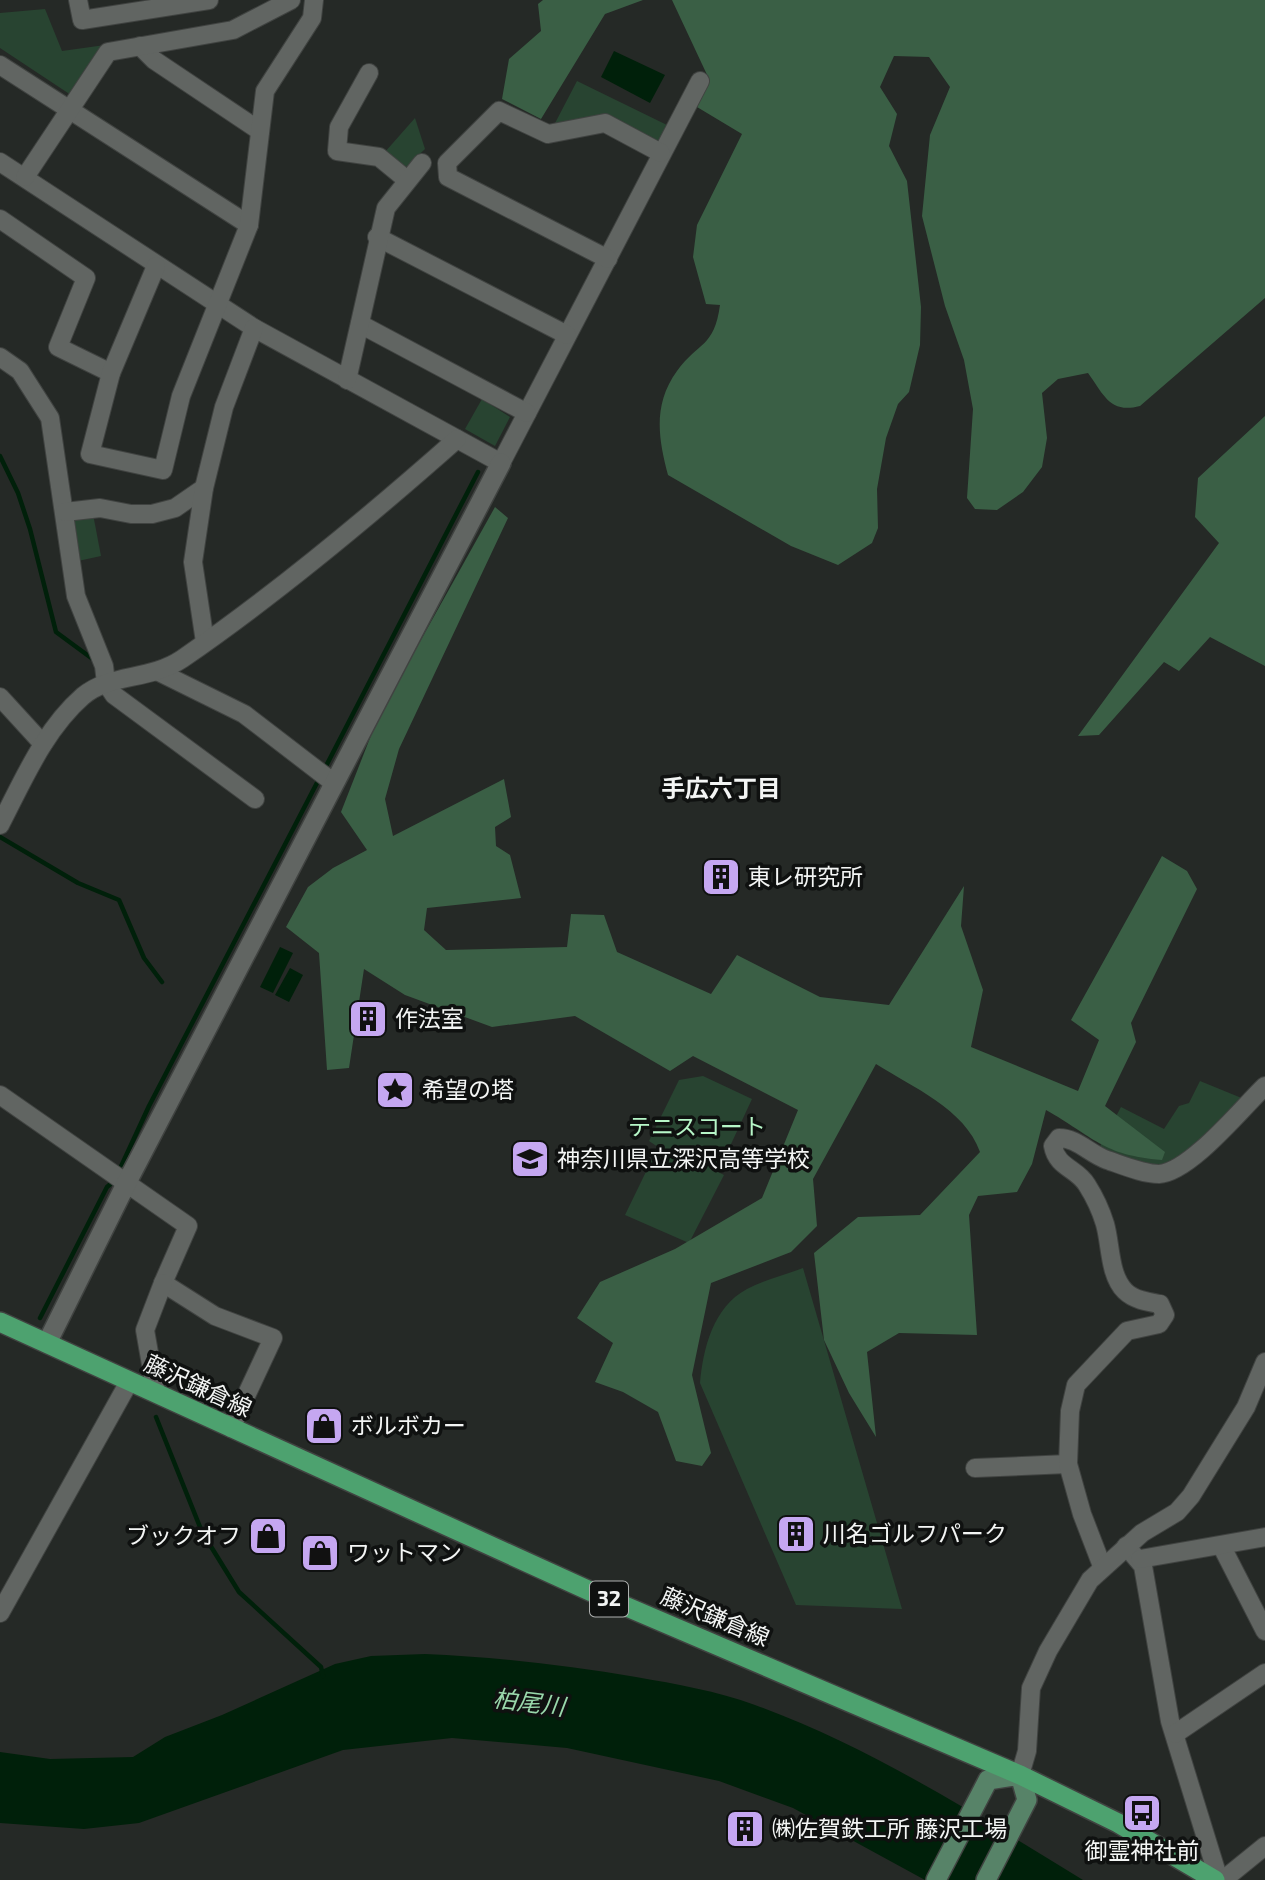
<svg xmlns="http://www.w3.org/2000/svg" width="1265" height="1880" viewBox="0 0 1265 1880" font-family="'Exo 2','Noto Sans JP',sans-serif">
	<rect width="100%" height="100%" fill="#252926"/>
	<!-- green -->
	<g fill="#284431">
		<path d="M45 9 62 51 105 45 71 95 0 48V13Z"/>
		<path d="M577 81 667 125 659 140 653 142 605 116 553 127Z"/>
		<path d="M415 118 425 149 405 168 385 152Z"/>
		<path d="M482 399 510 417 495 446 465 429Z"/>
		<path d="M93 514 101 556 78 561 73 517Z"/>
		<path d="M703 1076 752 1099 718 1172 724 1175 689 1243 625 1215 658 1147 649 1141 679 1080Z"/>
		<path d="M1200 1081 1244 1099C1225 1117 1184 1166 1157 1166 1137 1166 1117 1157 1098 1150L1121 1107 1164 1129 1179 1106 1189 1103Z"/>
		<path d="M803 1268 902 1609 796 1605 700 1383C703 1349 713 1307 747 1289 764 1280 785 1275 803 1268Z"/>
	</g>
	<!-- forest -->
	<g fill="#3a5f45">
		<path d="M543 0H643L605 14 541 119 502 99 509 59 541 31 538 4Z"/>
		<path d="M672 0H1265V298L1140 406C1110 414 1104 395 1088 373L1058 379 1042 393 1047 438 1042 467 1023 492 997 510 975 509 967 498 973 409 964 360 945 306 922 216 930 135 950 87 929 57 894 56 880 87 897 114 889 146 907 181 921 307 920 345 909 392 898 404 886 438 877 489 878 528 872 543 838 565 791 546 668 475C658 438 653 404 677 371 699 341 714 348 720 305L706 304 693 257 697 225 742 134 697 107 709 79Z"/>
		<path d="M1265 416V666L1210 637 1179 671 1164 662 1099 735 1078 736 1219 543 1195 517 1198 478Z"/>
		<path d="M495 507 508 518 399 749 385 799 393 836 504 779 511 817 495 827 496 846 510 855 521 898 427 908 424 930 446 950 567 947 571 914 604 915 617 952 711 994 737 955 820 997 889 1005 964 886 961 926 983 990 971 1047 1078 1091 1099 1040 1071 1020 1162 856 1187 871 1197 889 1131 1023 1136 1042 1105 1106 1165 1152 1162 1160C1102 1155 1094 1137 1046 1110L1032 1164 1017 1192 978 1196 969 1215 977 1335 899 1333 867 1352 876 1437 849 1393 824 1340 814 1253 858 1217 920 1215 980 1152C965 1109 912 1087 876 1064L813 1179 817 1226 791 1252 711 1283 692 1375 711 1453 702 1466 676 1461 658 1412 623 1392 595 1382 613 1343 577 1318 600 1282 675 1249 762 1198 798 1110 693 1056 670 1071 575 1016 492 1027 405 995 364 969 349 1068 327 1070 319 953 286 927 308 887 333 868 367 850 341 812 379 715Z"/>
	</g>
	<!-- water -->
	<g fill="#00200a">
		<path d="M614 51 665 75 650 103 601 77Z"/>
		<path d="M280 947 293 953 273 993 260 987Z"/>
		<path d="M290 968 303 975 289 1002 275 995Z"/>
		<path d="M425 1654C496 1657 566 1665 636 1677 676 1684 717 1691 755 1705 871 1747 978 1816 1083 1880H925L793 1808 719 1781 567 1748 452 1738 343 1750 139 1823 84 1829 0 1823V1752L50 1759 133 1757 165 1737 222 1715 335 1664 371 1656Z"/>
	</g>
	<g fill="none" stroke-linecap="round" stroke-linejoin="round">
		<!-- stream -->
		<g stroke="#00200a" stroke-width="4.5">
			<path d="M0 456 18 493 30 529 56 632 94 660"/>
			<path d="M325 768 478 472"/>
			<path d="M0 837 78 883 119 900 144 958 162 982"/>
			<path d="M118 1173 149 1106 319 779"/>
			<path d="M40 1318 107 1187 114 1181"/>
			<path d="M156 1417 202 1532 239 1592 321 1667 323 1676"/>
		</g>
		<defs>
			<g id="minor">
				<path d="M78 0 82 20 209 0"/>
				<path d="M140 46 154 60 260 131"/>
				<path d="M0 65 249 225"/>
				<path d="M369 73 339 127 337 151 379 157 407 180"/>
				<path d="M0 162 254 328 501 463 700 81"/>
				<path d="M25 177 108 52 233 30 291 0"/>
				<path d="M0 219 86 278 58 347 111 373"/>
				<path d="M377 237 567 335"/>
				<path d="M608 259 448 177 447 163 499 111 548 134 605 123 661 153"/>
				<path d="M156 266 111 373 90 454 163 470 181 396 249 225 265 91 312 18 314 0"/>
				<path d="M360 324 527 413"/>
				<path d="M0 357 20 371 50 418 76 596 104 666 106 683 114 695 255 799"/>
				<path d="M347 380 386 208 422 163"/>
				<path d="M65 512 100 508 131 514H152L175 508 204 488"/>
				<path d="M205 642 193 562 204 488 224 407 254 328"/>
				<path d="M159 672 244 714 334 783"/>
				<path d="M0 697 43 744"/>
				<path d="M0 825C23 781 44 730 83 696 111 673 149 681 182 659 278 593 370 516 457 439"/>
				<path d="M0 1095 188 1226 163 1283 215 1316 273 1338 231 1428"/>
				<path d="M156 1393 145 1330 163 1283"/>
				<path d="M975 1468 1068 1464"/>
				<path d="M1126 1546 1143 1566 1170 1721 1219 1880"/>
				<path d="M1222 1547 1265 1631"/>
				<path d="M1140 1559 1265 1537"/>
				<path d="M1102 1566 1082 1514 1068 1464 1070 1411 1076 1385 1127 1331 1159 1324 1165 1315 1160 1304C1148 1302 1134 1300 1125 1291 1109 1275 1111 1245 1105 1224 1101 1211 1094 1196 1087 1185 1077 1168 1057 1168 1053 1146L1059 1138C1077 1138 1090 1154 1107 1160 1122 1165 1143 1174 1159 1174 1190 1172 1241 1109 1265 1086"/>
				<path d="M0 1613 129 1382"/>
				<path d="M1175 1734 1265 1673"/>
				<path d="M1020 1775 1027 1751 1031 1688 1048 1651 1090 1580 1142 1533 1177 1512 1191 1496 1246 1407 1265 1362"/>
				<path d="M1223 1880 1265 1846"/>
			</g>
			<path id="tertiary" d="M47 1343 127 1182 501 463"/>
			<path id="secondary" d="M936 1880 988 1780 1020 1775 1027 1800 986 1880"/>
			<path id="primary" d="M0 1322 592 1592 1020 1775 1118 1823 1215 1880"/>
		</defs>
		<!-- minor casing -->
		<use href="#minor" stroke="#404341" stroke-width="20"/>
		<!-- tertiary casing -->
		<use href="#tertiary" stroke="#404341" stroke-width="22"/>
		<!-- secondary casing -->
		<use href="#secondary" stroke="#404341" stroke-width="22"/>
		<!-- primary casing -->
		<use href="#primary" stroke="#404341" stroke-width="22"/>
		<!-- minor -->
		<use href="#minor" stroke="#616562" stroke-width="18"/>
		<!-- tertiary -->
		<use href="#tertiary" stroke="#616562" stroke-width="19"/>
		<!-- secondary -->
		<use href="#secondary" stroke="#578368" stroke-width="19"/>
		<!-- primary -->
		<use href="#primary" stroke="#4da26f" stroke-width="19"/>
	</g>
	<!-- icons -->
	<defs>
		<symbol id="building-square" viewBox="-11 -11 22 22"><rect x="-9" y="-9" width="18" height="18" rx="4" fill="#c5a7f1" stroke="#0f1110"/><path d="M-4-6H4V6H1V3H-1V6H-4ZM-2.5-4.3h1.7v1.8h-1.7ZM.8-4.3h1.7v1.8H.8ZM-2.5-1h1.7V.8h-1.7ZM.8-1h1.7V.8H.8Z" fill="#111"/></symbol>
		<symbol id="sight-square" viewBox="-11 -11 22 22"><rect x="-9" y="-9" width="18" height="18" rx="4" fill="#c5a7f1" stroke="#0f1110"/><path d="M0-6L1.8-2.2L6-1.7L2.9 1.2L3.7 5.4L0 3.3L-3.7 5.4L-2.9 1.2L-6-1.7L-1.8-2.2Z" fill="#111"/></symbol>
		<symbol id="school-square" viewBox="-11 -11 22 22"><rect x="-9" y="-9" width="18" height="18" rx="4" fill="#c5a7f1" stroke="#0f1110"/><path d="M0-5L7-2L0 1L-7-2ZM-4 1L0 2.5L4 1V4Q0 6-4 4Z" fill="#111"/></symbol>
		<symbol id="shop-square" viewBox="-11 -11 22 22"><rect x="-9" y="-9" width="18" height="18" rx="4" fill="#c5a7f1" stroke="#0f1110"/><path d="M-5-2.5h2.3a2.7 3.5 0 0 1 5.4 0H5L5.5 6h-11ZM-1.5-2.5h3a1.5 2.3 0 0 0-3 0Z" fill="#111"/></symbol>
		<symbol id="bus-square" viewBox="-11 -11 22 22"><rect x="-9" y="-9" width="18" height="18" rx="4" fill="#c5a7f1" stroke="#0f1110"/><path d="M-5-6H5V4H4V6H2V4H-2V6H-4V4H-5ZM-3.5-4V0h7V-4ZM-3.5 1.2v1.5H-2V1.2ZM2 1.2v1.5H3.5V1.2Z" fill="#111"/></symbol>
	</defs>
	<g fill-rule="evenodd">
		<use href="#building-square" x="699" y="855" width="44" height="44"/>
		<use href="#building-square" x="346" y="997" width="44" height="44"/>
		<use href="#sight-square" x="373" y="1068" width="44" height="44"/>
		<use href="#school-square" x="508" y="1137" width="44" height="44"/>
		<use href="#shop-square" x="302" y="1404" width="44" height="44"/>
		<use href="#building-square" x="774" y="1512" width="44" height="44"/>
		<use href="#shop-square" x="246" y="1514" width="44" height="44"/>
		<use href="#shop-square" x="298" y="1531" width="44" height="44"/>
		<use href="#bus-square" x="1120" y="1791" width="44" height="44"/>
		<use href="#building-square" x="723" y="1807" width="44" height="44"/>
	</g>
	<g text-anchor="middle" stroke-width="7" stroke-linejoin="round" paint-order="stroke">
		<!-- shield labels -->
		<rect fill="#0f1110" stroke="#afb1b0" stroke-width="2" x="590" y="1581.5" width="38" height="35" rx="5"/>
		<g font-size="21" font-weight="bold" fill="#f3f5f4">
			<text x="609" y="1606">32</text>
		</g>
		<!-- poi labels -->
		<g font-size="23" fill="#f3f5f4" stroke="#0f1110" text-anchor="start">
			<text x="748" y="885">東レ研究所</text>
			<text x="395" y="1027">作法室</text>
			<text x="422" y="1098">希望の塔</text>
			<text x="557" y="1167">神奈川県立深沢高等学校</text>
			<text x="351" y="1434">ボルボカー</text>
			<text x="823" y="1542">川名ゴルフパーク</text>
			<text x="241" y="1544" text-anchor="end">ブックオフ</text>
			<text x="347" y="1561">ワットマン</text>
			<text x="772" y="1837">㈱佐賀鉄工所 藤沢工場</text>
			<text x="1142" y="1859" text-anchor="middle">御霊神社前</text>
		</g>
		<!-- park labels -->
		<g font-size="23" fill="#b6f6c7" stroke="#0f1110">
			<text x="697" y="1135">テニスコート</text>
		</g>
		<!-- street labels -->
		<g font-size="23" fill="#f3f5f4" stroke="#0f1110">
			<text transform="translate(198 1386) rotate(25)" y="8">藤沢鎌倉線</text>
			<text transform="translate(715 1617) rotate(23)" y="8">藤沢鎌倉線</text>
		</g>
		<!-- neighbourhood labels -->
		<g font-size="24" font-weight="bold" fill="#f3f5f4" stroke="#0f1110">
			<text x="721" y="797">手広六丁目</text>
		</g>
		<!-- water labels -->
		<g font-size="24" font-style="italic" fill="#99d8ab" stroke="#0f1110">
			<text transform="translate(529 1703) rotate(7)" y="8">柏尾川</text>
		</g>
	</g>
</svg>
